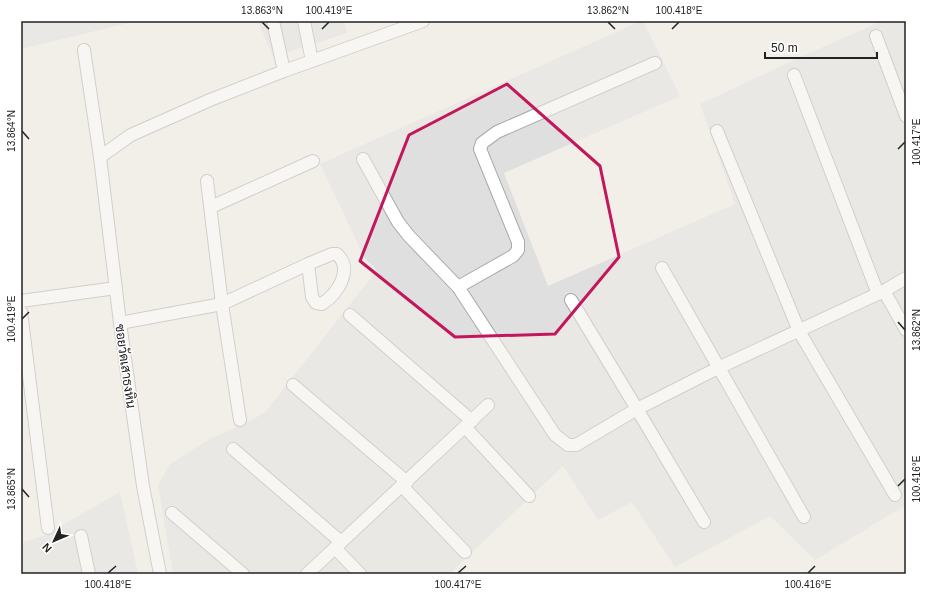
<svg xmlns="http://www.w3.org/2000/svg" width="927" height="595" viewBox="0 0 927 595" font-family="Helvetica,Sarabun,sans-serif">
	<rect width="100%" height="100%" fill="#f2efe9"/>
	<!-- residential -->
	<g fill="#e0dfdf">
		<path d="M21 21H137L21 49Z"/>
		<path d="M258 21H344L347 33 273 57Z"/>
		<path d="M641 21H643L680 96 504 173 548 286 735 204 700 104 805 55 882 21H906V505L815 560 770 516 675 567 632 502 598 520 563 466 449 574H173L158 485 170 464 208 440 254 419 266 411 377 270 365 259 320 164Z"/>
		<path d="M120 492 138 574H21V543L45 535Z"/>
	</g>
	<g fill="none" stroke-linecap="round" stroke-linejoin="round">
		<defs>
			<g id="minor">
				<path d="M273 21 284 71"/>
				<path d="M304 21 312 61"/>
				<path d="M876 36 906 116"/>
				<path d="M84 50 100 157 120 323 143 486 160 574"/>
				<path d="M794 75 878 294"/>
				<path d="M717 131 799 331 895 495"/>
				<path d="M100 157 131 135 210 100 284 71 423 21"/>
				<path d="M363 159 398 222 409 236 458 287 555 435 568 445H576L637 409 718 368 884 291 906 278"/>
				<path d="M207 181 222 304 240 420"/>
				<path d="M211 207 313 161"/>
				<path d="M662 268 804 517"/>
				<path d="M458 287 513 256 518 250V242L480 149 482 143 497 132 655 63"/>
				<path d="M884 291 906 330"/>
				<path d="M571 300 637 409 704 522"/>
				<path d="M21 301 116 288"/>
				<path d="M21 312 48 528"/>
				<path d="M350 315 472 421"/>
				<path d="M120 323 222 304 308 264 332 254H337C354 270 337 294 322 304L316 303 312 297 308 264"/>
				<path d="M293 385 407 482"/>
				<path d="M465 427 529 496"/>
				<path d="M233 449 341 542"/>
				<path d="M402 486 465 552"/>
				<path d="M172 513 243 574"/>
				<path d="M81 536 89 574"/>
				<path d="M335 548 360 574"/>
				<path d="M307 574 488 405"/>
			</g>
		</defs>
		<!-- minor casing -->
		<use href="#minor" stroke="#a9a9a9" stroke-width="14"/>
		<!-- minor -->
		<use href="#minor" stroke="#fff" stroke-width="12"/>
	</g>
	<!-- marked area -->
	<path d="M0 0H927V595H0ZM507 84 600 166 619 257 555 334 455 337 360 261 409 135Z" fill="#f2efe9" fill-opacity=".55" fill-rule="evenodd"/>
	<path fill="none" stroke="#c2185b" stroke-width="3" stroke-linejoin="round" d="M507 84 600 166 619 257 555 334 455 337 360 261 409 135Z"/>
	<!-- ticks -->
	<path fill="none" stroke="#222" stroke-width="1.5" d="M262 22 269 29M608 22 615 29M322 29 329 22M672 29 679 22M22 131 29 139M898 149 905 142M22 319 29 312M898 322 905 330M898 486 905 479M22 489 29 497M108 573 116 566M458 573 466 566M808 573 815 566"/>
	<g text-anchor="middle" stroke-width="3" stroke-linejoin="round" paint-order="stroke">
		<!-- street labels -->
		<g font-size="13" fill="#222" stroke="#fff">
			<text transform="translate(126 366) rotate(82)" y="5">ซอยวัดเสาธงหิน</text>
		</g>
	</g>
	<!-- border -->
	<rect width="927" height="595" fill="none" stroke="#ffffff" stroke-width="44"/>
	<!-- north arrow -->
	<g transform="translate(54 541) rotate(226)" stroke="#ffffff" stroke-width="3" paint-order="stroke">
	<path d="M0-3L7 15L0 10L-7 15Z" fill="#222222"/>
	<text y="-6" font-size="11" font-weight="bold" text-anchor="middle" fill="#222222">N</text>
	</g>
	<!-- scale -->
	<path d="M765 52v6h112v-6" fill="none" stroke="#222222" stroke-width="2"/>
	<text x="771" y="52" font-size="12" fill="#222222" stroke="#ffffff" stroke-width="3" paint-order="stroke">50 m</text>
	<rect x="22" y="22" width="883" height="551" fill="none" stroke="#222" stroke-width="1.5"/>
	<g font-size="10" text-anchor="middle" fill="#222">
		<text x="262" y="14">13.863°N</text>
		<text x="329" y="14">100.419°E</text>
		<text x="608" y="14">13.862°N</text>
		<text x="679" y="14">100.418°E</text>
		<text transform="translate(11 131) rotate(-90)" y="4">13.864°N</text>
		<text transform="translate(916 142) rotate(-90)" y="4">100.417°E</text>
		<text transform="translate(11 319) rotate(-90)" y="4">100.419°E</text>
		<text transform="translate(916 330) rotate(-90)" y="4">13.862°N</text>
		<text transform="translate(916 479) rotate(-90)" y="4">100.416°E</text>
		<text transform="translate(11 489) rotate(-90)" y="4">13.865°N</text>
		<text x="108" y="588">100.418°E</text>
		<text x="458" y="588">100.417°E</text>
		<text x="808" y="588">100.416°E</text>
	</g>
</svg>
